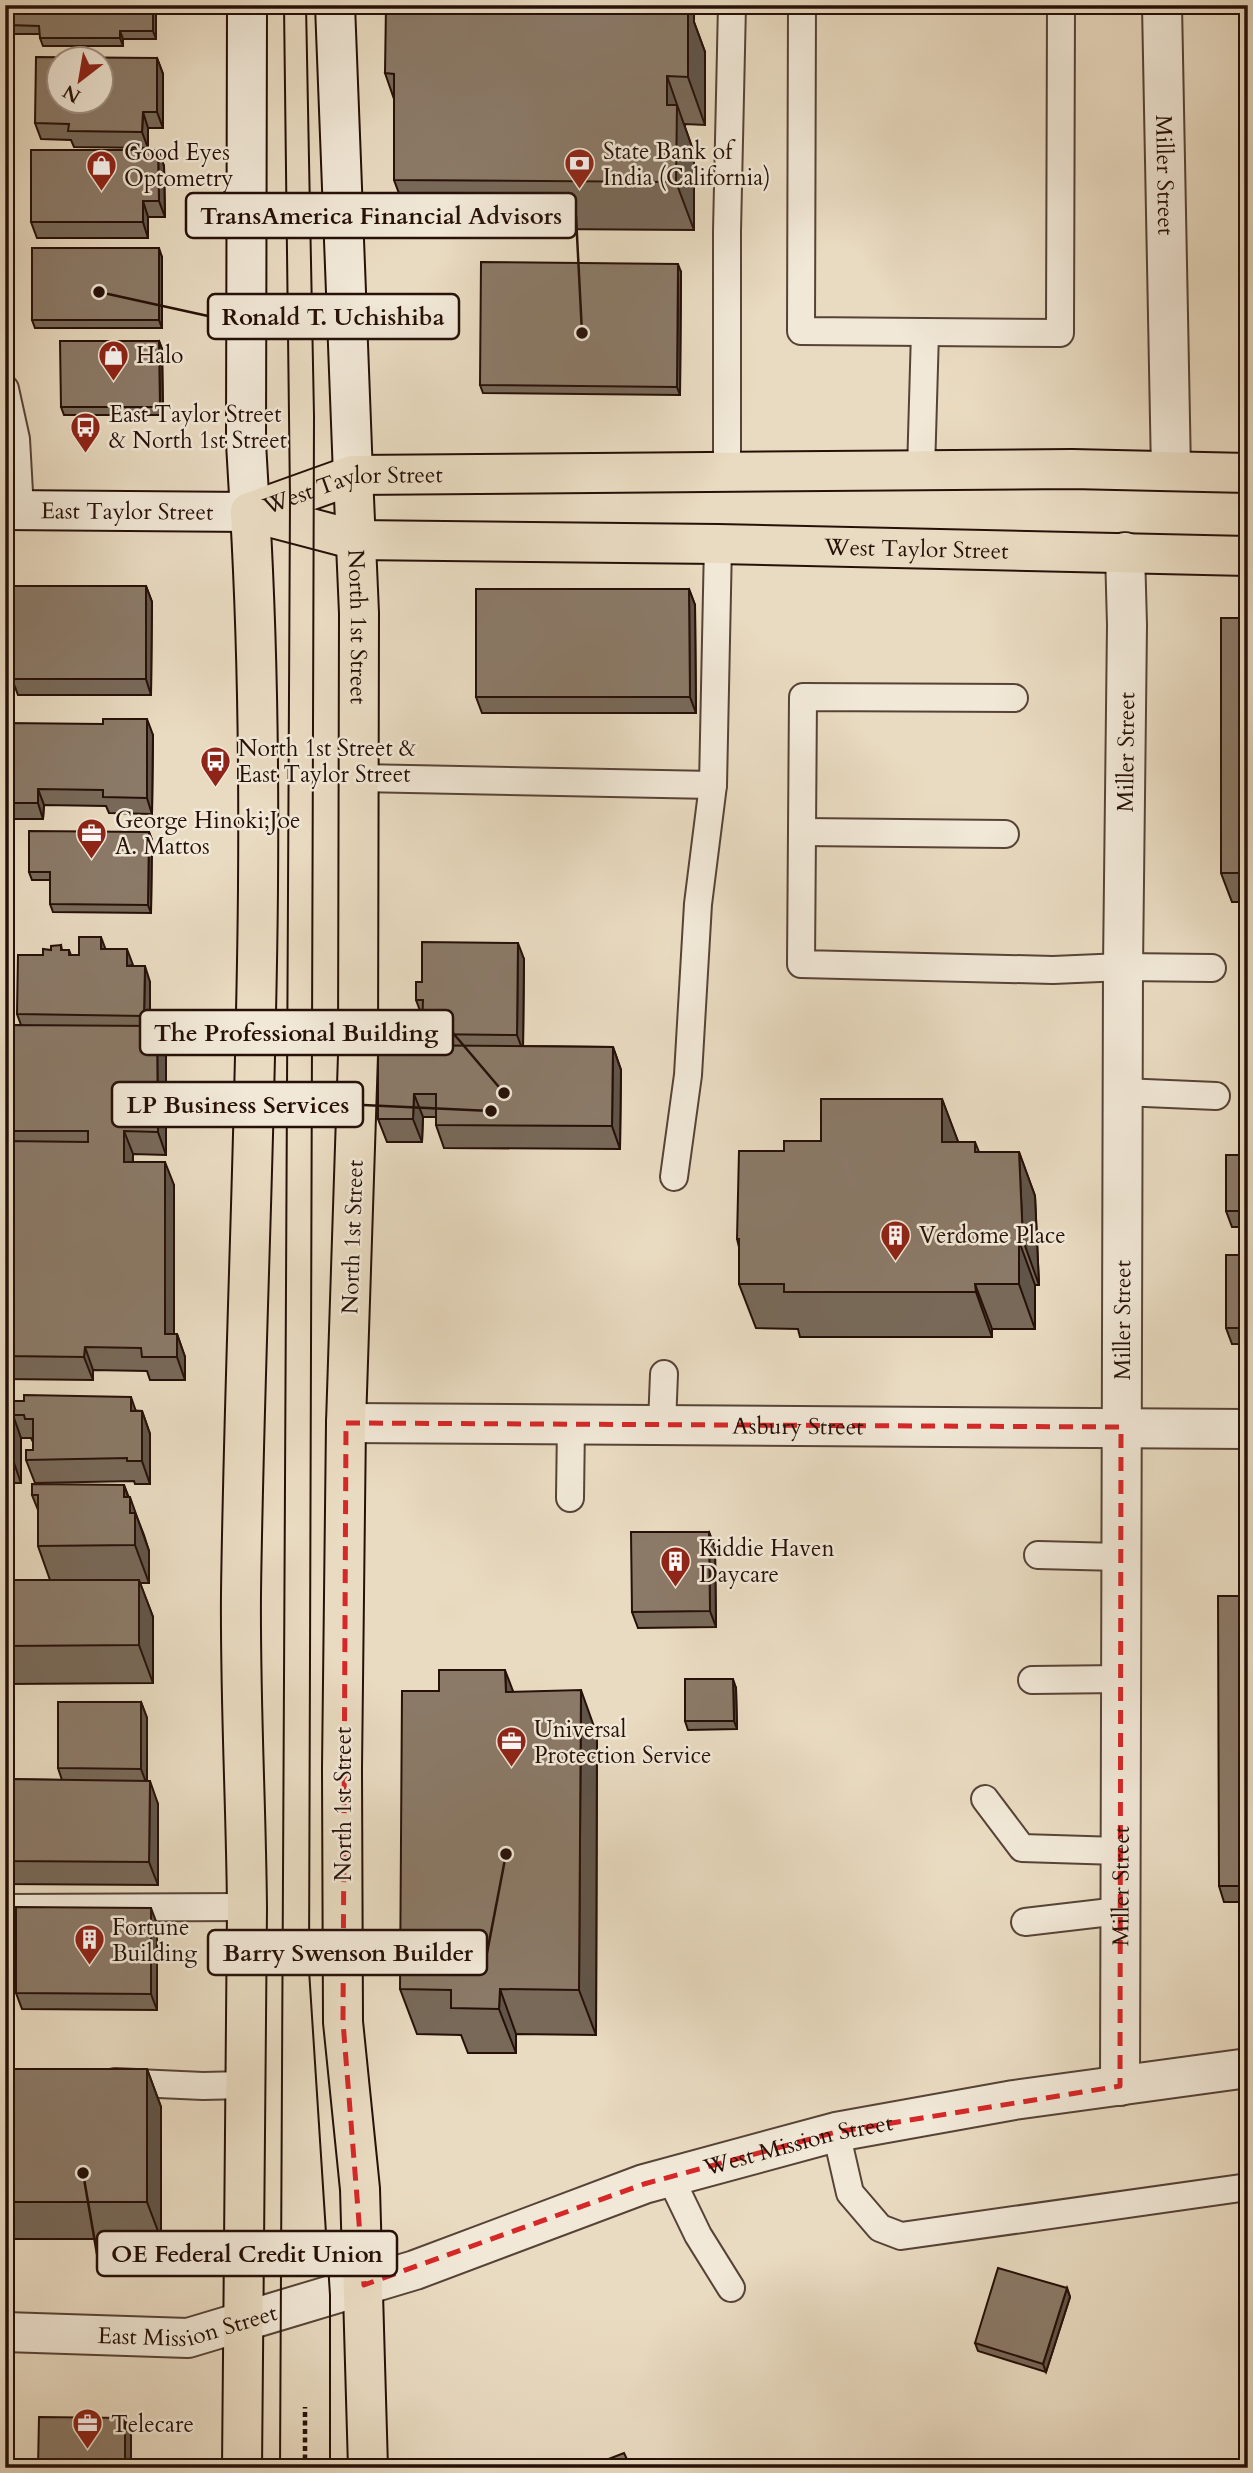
<svg xmlns="http://www.w3.org/2000/svg" width="1253" height="2473" viewBox="0 0 1253 2473" font-family="Cardo,serif">
	<rect width="100%" height="100%" fill="#e9dbc1"/>
	<filter id="stains"><feTurbulence type="fractalNoise" baseFrequency=".00286" numOctaves="4"/><feColorMatrix values="0 0 0 0 .2 0 0 0 0 .09 0 0 0 0 .02 0 0 0 .5 -.17"/></filter>
	<radialGradient id="worn" r=".72"><stop offset=".6" stop-color="#630" stop-opacity="0"/><stop offset="1" stop-color="#630" stop-opacity=".3"/></radialGradient>
	<g fill="none" stroke-linecap="round" stroke-linejoin="round">
		<defs>
			<g id="service">
				<path d="M802 5 801 331 1060 333 1061 5"/>
				<path d="M5 389 16 439 20 510"/>
				<path d="M921 471 925 332"/>
				<path d="M727 472V231L732 5"/>
				<path d="M1014 698 803 697 801 964 1053 970 1123 967 1212 968"/>
				<path d="M359 778 713 785"/>
				<path d="M802 832 1005 834"/>
				<path d="M1122 1092 1216 1096"/>
				<path d="M674 1177 688 1075 698 904 713 785 718 544"/>
				<path d="M662 1424 664 1374"/>
				<path d="M570 1498 571 1424"/>
				<path d="M1038 1555 1120 1557"/>
				<path d="M1032 1680 1120 1679"/>
				<path d="M985 1799 1022 1848 1119 1851"/>
				<path d="M5 1908 247 1907"/>
				<path d="M1025 1922 1119 1911"/>
				<path d="M115 2082 203 2086 245 2085"/>
				<path d="M836 2132 850 2193 880 2228 901 2236 1248 2187"/>
				<path d="M670 2177 698 2235 731 2288"/>
			</g>
			<g id="minor">
				<path id="s1" d="M1162 5 1171 471"/>
				<path id="s2" d="M346 1423 1248 1429"/>
				<path id="s3" d="M1120 2086 1123 967 1127 625 1125 552"/>
			</g>
			<g id="tertiary">
				<path id="s4" d="M5 2332 188 2338 415 2270 644 2184 836 2132 1014 2100 1248 2068"/>
			</g>
			<g id="secondary">
				<path d="M335 5 353 475"/>
				<path id="s5" d="M5 510 250 512 246 443 247 5"/>
			</g>
			<g id="primary">
				<path id="s6" d="M353 475 359 613 358 1055 346 1423 342 1769 343 2022 360 2189 368 2468"/>
				<path id="s7" d="M250 512 353 475 1072 469 1248 473"/>
				<path id="s8" d="M250 512 356 540 718 544 1248 556"/>
				<path d="M242 2468C244 2281 247 2094 247 1908 246 1803 240 1698 241 1593 246 1233 271 872 250 512"/>
			</g>
		</defs>
		<!-- service casing -->
		<use href="#service" stroke="#574336" stroke-width="30"/>
		<!-- minor casing -->
		<use href="#minor" stroke="#574336" stroke-width="42"/>
		<!-- tertiary casing -->
		<use href="#tertiary" stroke="#574336" stroke-width="42"/>
		<!-- secondary casing -->
		<use href="#secondary" stroke="#261008" stroke-width="42"/>
		<!-- primary casing -->
		<use href="#primary" stroke="#261008" stroke-width="42"/>
		<!-- path -->
		<path stroke="#261008" stroke-width="4.5" stroke-dasharray="5 3.5" stroke-linecap="butt" d="M305 2468V2407"/>
		<!-- service -->
		<use href="#service" stroke="#f1e8d7" stroke-width="26"/>
		<!-- minor -->
		<use href="#minor" stroke="#f1e8d7" stroke-width="38"/>
		<!-- tertiary -->
		<use href="#tertiary" stroke="#f1e8d7" stroke-width="38"/>
		<!-- secondary -->
		<use href="#secondary" stroke="#f1e8d7" stroke-width="38"/>
		<!-- primary -->
		<use href="#primary" stroke="#e9dbc1" stroke-width="38"/>
		<!-- tram -->
		<g stroke="#261008" stroke-width="2">
			<path d="M306 5 314 416 309 1970 330 2295V2468"/>
			<path d="M280 2468 290 498 284 5"/>
		</g>
	</g>
	<!-- wall -->
	<g fill="#786959" stroke="#261008" stroke-width="2">
		<path d="M9 5H156V39H123V46H43L40 38V34H12L9 25Z"/>
		<path d="M694 5V22L705 52V125L685 124V127L694 153V230L412 228 394 180V99L385 73Z"/>
		<path d="M157 58 163 74V128H148V148L74 147 71 140 41 139 35 123Z"/>
		<path d="M158 150 164 166 165 217H148V238H37L31 222Z"/>
		<path d="M162 257V328H35L32 320Z"/>
		<path d="M681 272 680 395 483 393 480 385Z"/>
		<path d="M159 341 162 349 163 415H64L61 407Z"/>
		<path d="M146 586 152 602 151 695H18L12 679V657L6 641Z"/>
		<path d="M689 589 695 605 696 713H482L476 697Z"/>
		<path d="M1248 618V902H1232L1221 873Z"/>
		<path d="M5 723 153 735 152 814 109 813 106 806 44 805 43 819H5Z"/>
		<path d="M149 832 152 840 151 913 53 912 50 904V880H32L29 872Z"/>
		<path d="M61 945 62 950H69L71 955H79L105 949 133 966 150 982V1026H157L166 1049V1155L133 1154V1162L174 1185V1334H177L185 1357V1380H150L147 1371 93 1370V1380L5 1379V1025H21L17 1014 43 955 51 950Z"/>
		<path d="M524 959 523 1046 613 1047 621 1070 620 1149 444 1148 436 1125V1117H423L422 1142H387L378 1119 426 1045 422 1034V1016L416 1000 422 982Z"/>
		<path d="M942 1099 958 1142H975L979 1152H1019L1035 1196 1039 1285H1035V1329H992V1337H800L798 1329 756 1328 739 1284V1247L737 1239 784 1151 821 1141Z"/>
		<path d="M1248 1155V1227H1232L1226 1211Z"/>
		<path d="M1248 1255V1344H1232L1226 1328Z"/>
		<path d="M5 1401 142 1411 150 1434V1484H135L134 1481 35 1483 26 1460 33 1450V1442L31 1438H21V1483H5Z"/>
		<path d="M124 1485 144 1535 149 1551V1583H140L153 1617V1683L5 1684V1580H50L38 1546V1510L32 1495Z"/>
		<path d="M709 1532 715 1548 716 1627 638 1628 632 1612Z"/>
		<path d="M1248 1596V1902H1224L1219 1886Z"/>
		<path d="M736 1688 737 1729 688 1730 685 1721Z"/>
		<path d="M513 1692 597 1735 596 2035 516 2034V2053H468L461 2035 417 2034 400 1989Z"/>
		<path d="M141 1702 147 1718V1781L158 1804V1885L5 1884V1779L62 1780 58 1768Z"/>
		<path d="M157 1924V2010L22 2009 16 1993Z"/>
		<path d="M5 2069H147L161 2107V2239H5Z"/>
		<path d="M1067 2288 1070 2297 1046 2372 978 2351 975 2343Z"/>
	</g>
	<!-- shaded-wall -->
	<g fill="#615549" stroke="#261008" stroke-width="2">
		<path d="M153 5H156V39L153 31Z"/>
		<path d="M688 5H694V22L705 52V125L688 77Z"/>
		<path d="M120 31 123 39V46L120 38Z"/>
		<path d="M157 58 163 74V128L157 112Z"/>
		<path d="M667 76 694 153V230L676 182 667 105Z"/>
		<path d="M143 112 148 128V148L142 132Z"/>
		<path d="M158 150 164 166 165 217 159 201Z"/>
		<path d="M143 201 148 217V238L143 222Z"/>
		<path d="M159 248 162 257V328L159 320Z"/>
		<path d="M678 264 681 272 680 395 677 387Z"/>
		<path d="M159 341 162 349 163 415 160 407Z"/>
		<path d="M146 586 152 602 151 695 146 679Z"/>
		<path d="M689 589 695 605 696 713 690 697Z"/>
		<path d="M147 719 153 735 152 814 147 798Z"/>
		<path d="M38 789 44 805 43 819 38 803Z"/>
		<path d="M149 832 152 840 151 913 148 905Z"/>
		<path d="M101 937 107 953 101 949Z"/>
		<path d="M518 943 524 959 523 1051 517 1035Z"/>
		<path d="M127 949 133 965 127 966Z"/>
		<path d="M145 966 150 982V1032L144 1016Z"/>
		<path d="M157 1026 166 1049V1155L158 1132Z"/>
		<path d="M613 1047 621 1070 620 1149 612 1126Z"/>
		<path d="M414 1094 423 1117 422 1142 413 1119Z"/>
		<path d="M942 1099 959 1144 942 1142Z"/>
		<path d="M124 1131 133 1154 132 1185 124 1162Z"/>
		<path d="M1019 1152 1035 1196 1039 1285 1023 1240Z"/>
		<path d="M165 1162 174 1185V1356L165 1334Z"/>
		<path d="M1019 1241 1035 1285V1329L1019 1284Z"/>
		<path d="M975 1284 992 1329V1337L976 1292Z"/>
		<path d="M177 1334 185 1357V1380L177 1357Z"/>
		<path d="M85 1347 93 1370V1380L84 1357Z"/>
		<path d="M131 1397 139 1420 131 1411Z"/>
		<path d="M142 1411 150 1434V1484L142 1461Z"/>
		<path d="M13 1415 21 1438V1483L13 1460Z"/>
		<path d="M124 1485 130 1503V1497L149 1551V1583L135 1545 124 1497Z"/>
		<path d="M709 1532 715 1548 716 1627 710 1611Z"/>
		<path d="M139 1580 153 1617V1683L139 1645Z"/>
		<path d="M505 1670 522 1715 506 1692Z"/>
		<path d="M733 1679 736 1688 737 1729 734 1721Z"/>
		<path d="M581 1690 597 1735 596 2035 579 1990Z"/>
		<path d="M141 1702 147 1718V1785L141 1769Z"/>
		<path d="M150 1781 158 1804V1885L149 1862Z"/>
		<path d="M151 1908 157 1924V2010L151 1994Z"/>
		<path d="M500 1989 516 2034V2053L499 2009Z"/>
		<path d="M147 2069 161 2107V2239L147 2202Z"/>
		<path d="M1067 2288 1070 2297 1046 2372 1043 2364Z"/>
		<path d="M125 2418 131 2434V2468H125Z"/>
	</g>
	<!-- building -->
	<g fill="#8b7a68" stroke="#261008" stroke-width="2" fill-rule="evenodd">
		<path d="M9 5H153V31H120V38H40L39 26 9 25Z"/>
		<path d="M386 5H688V77L667 76V105H677L676 182 394 180V74L385 73Z"/>
		<rect x="1246" y="5" width="2" height="320"/>
		<path d="M36 57 157 58V112H143L142 132 68 131 69 124 35 123ZM60 60H102V102H60Z"/>
		<path d="M31 150H158L159 201H143V222H31Z"/>
		<rect x="32" y="248" width="127" height="72"/>
		<path d="M481 262 678 264 677 387 480 385Z"/>
		<path d="M60 341H159L160 407H61Z"/>
		<path d="M6 586H146V679H12V641H6Z"/>
		<path d="M476 589H689L690 697H476Z"/>
		<rect x="1221" y="618" width="27" height="255"/>
		<path d="M103 719H147V798L103 797V790L38 789V803H5V723L103 724Z"/>
		<path d="M29 831 149 832 148 905 50 904V872H29Z"/>
		<path d="M79 937H101V949H127V966H145L144 1016 17 1014 18 955H43V949L51 950V946L61 945V950H69V955H79Z"/>
		<path d="M422 942 518 943 517 1035 422 1034 423 1000H416V982H422Z"/>
		<path d="M5 1025 157 1026 158 1132 124 1131V1162H165V1334H177V1357H142L141 1348 85 1347 84 1357 5 1356V1141L88 1142V1131H5Z"/>
		<path d="M378 1045 613 1047 612 1126 436 1125V1094H414L413 1119H378Z"/>
		<path d="M821 1099H942V1142H975V1152H1019L1023 1240 1019 1241V1284H975L976 1292H784V1284H739V1239H737L739 1151H784V1141H821Z"/>
		<rect x="1226" y="1155" width="22" height="56"/>
		<rect x="1226" y="1255" width="22" height="73"/>
		<path d="M24 1395 131 1397V1411H142V1461H127V1458L26 1460V1450H33V1419H25L24 1415H13V1460H5V1401H24Z"/>
		<path d="M32 1484 124 1485V1497H130V1513H135V1545L38 1546V1495H32Z"/>
		<path d="M631 1532H709L710 1611 632 1612Z"/>
		<path d="M5 1580H139V1645L5 1646Z"/>
		<path d="M1218 1596H1248V1886H1219Z"/>
		<path d="M439 1670H505L506 1692 581 1690 579 1990 500 1989 499 2009 451 2008V1990L400 1989 402 1691H439Z"/>
		<path d="M685 1679H733L734 1721H685Z"/>
		<path d="M58 1702H141V1769L58 1768Z"/>
		<path d="M5 1779 150 1781 149 1862 5 1861Z"/>
		<path d="M16 1907 151 1908V1994L16 1993Z"/>
		<rect x="5" y="2069" width="142" height="133"/>
		<path d="M998 2268 1067 2288 1043 2364 975 2343Z"/>
		<path d="M39 2417 125 2418V2468H38Z"/>
		<path d="M624 2453 631 2468H585Z"/>
	</g>
	<!-- marked area -->
	<path fill="none" stroke="#d62828" stroke-width="5" stroke-dasharray="14 9" stroke-linejoin="round" d="M346 1423 1121 1427 1120 2086 836 2132 644 2184 364 2285 343 2022Z"/>
	<!-- icons -->
	<defs>
		<symbol id="bank-pin" viewBox="-11 -11 22 30"><path d="M0 17L-7.5 6A9.5 9.5 0 1 1 7.5 6Z" fill="#8f2418" stroke="#f1e8d7"/><path d="M-6-4H6V4H-6ZM0-2.3a2.3 2.3 0 1 0 0 4.6a2.3 2.3 0 1 0 0-4.6Z" fill="#fff"/></symbol>
		<symbol id="shop-pin" viewBox="-11 -11 22 30"><path d="M0 17L-7.5 6A9.5 9.5 0 1 1 7.5 6Z" fill="#8f2418" stroke="#f1e8d7"/><path d="M-5-2.5h2.3a2.7 3.5 0 0 1 5.4 0H5L5.5 6h-11ZM-1.5-2.5h3a1.5 2.3 0 0 0-3 0Z" fill="#fff"/></symbol>
		<symbol id="bus-pin" viewBox="-11 -11 22 30"><path d="M0 17L-7.5 6A9.5 9.5 0 1 1 7.5 6Z" fill="#8f2418" stroke="#f1e8d7"/><path d="M-5-6H5V4H4V6H2V4H-2V6H-4V4H-5ZM-3.5-4V0h7V-4ZM-3.5 1.2v1.5H-2V1.2ZM2 1.2v1.5H3.5V1.2Z" fill="#fff"/></symbol>
		<symbol id="office-pin" viewBox="-11 -11 22 30"><path d="M0 17L-7.5 6A9.5 9.5 0 1 1 7.5 6Z" fill="#8f2418" stroke="#f1e8d7"/><path d="M-6-3h4V-5.5h4V-3h4V5H-6ZM-1-4.5V-3h2v-1.5ZM-6 0V1H6V0Z" fill="#fff"/></symbol>
		<symbol id="building-pin" viewBox="-11 -11 22 30"><path d="M0 17L-7.5 6A9.5 9.5 0 1 1 7.5 6Z" fill="#8f2418" stroke="#f1e8d7"/><path d="M-4-6H4V6H1V3H-1V6H-4ZM-2.5-4.3h1.7v1.8h-1.7ZM.8-4.3h1.7v1.8H.8ZM-2.5-1h1.7V.8h-1.7ZM.8-1h1.7V.8H.8Z" fill="#fff"/></symbol>
	</defs>
	<g fill-rule="evenodd">
		<use href="#bank-pin" x="562" y="146" width="35" height="47"/>
		<use href="#shop-pin" x="84" y="148" width="35" height="47"/>
		<use href="#shop-pin" x="96" y="338" width="35" height="47"/>
		<use href="#bus-pin" x="68" y="410" width="35" height="47"/>
		<use href="#bus-pin" x="198" y="744" width="35" height="47"/>
		<use href="#office-pin" x="74" y="816" width="35" height="47"/>
		<use href="#building-pin" x="878" y="1218" width="35" height="47"/>
		<use href="#building-pin" x="658" y="1544" width="35" height="47"/>
		<use href="#office-pin" x="494" y="1724" width="35" height="47"/>
		<use href="#building-pin" x="72" y="1922" width="35" height="47"/>
		<use href="#office-pin" x="70" y="2406" width="35" height="47"/>
	</g>
	<g text-anchor="middle" stroke-width="5" stroke-linejoin="round" paint-order="stroke">
		<!-- poi labels -->
		<g font-size="23" fill="#261008" stroke="#f1e8d7" text-anchor="start">
			<text x="603" y="159">State Bank of<tspan x="603" dy="26">India (California)</tspan></text>
			<text x="124" y="160">Good Eyes<tspan x="124" dy="26">Optometry</tspan></text>
			<text x="136" y="363">Halo</text>
			<text x="109" y="422">East Taylor Street<tspan x="109" dy="26">&amp; North 1st Street</tspan></text>
			<text x="238" y="756">North 1st Street &amp;<tspan x="238" dy="26">East Taylor Street</tspan></text>
			<text x="115" y="828">George Hinoki;Joe<tspan x="115" dy="26">A. Mattos</tspan></text>
			<text x="919" y="1243">Verdome Place</text>
			<text x="699" y="1556">Kiddie Haven<tspan x="699" dy="26">Daycare</tspan></text>
			<text x="534" y="1737">Universal<tspan x="534" dy="26">Protection Service</tspan></text>
			<text x="112" y="1935">Fortune<tspan x="112" dy="26">Building</tspan></text>
			<text x="111" y="2432">Telecare</text>
		</g>
		<!-- street labels -->
		<g font-size="23" fill="#261008" stroke="#f1e8d7">
			<text dy="8" stroke="none"><textPath href="#s1" startOffset="170">Miller Street</textPath></text>
			<text dy="8" stroke="none"><textPath href="#s7" startOffset="107">West Taylor Street</textPath></text>
			<text dy="8" stroke="none"><textPath href="#s5" startOffset="122">East Taylor Street</textPath></text>
			<text dy="8" stroke="none"><textPath href="#s8" startOffset="670">West Taylor Street</textPath></text>
			<text dy="8" stroke="none"><textPath href="#s6" startOffset="152">North 1st Street</textPath></text>
			<text dy="8" stroke="none"><textPath href="#s3" startOffset="1334">Miller Street</textPath></text>
			<text transform="translate(352 1237) rotate(-88)" y="8">North 1st Street</text>
			<text dy="8" stroke="none"><textPath href="#s3" startOffset="766">Miller Street</textPath></text>
			<text dy="8" stroke="none"><textPath href="#s2" startOffset="452">Asbury Street</textPath></text>
			<text transform="translate(343 1804) rotate(-90)" y="8">North 1st Street</text>
			<text dy="8" stroke="none"><textPath href="#s3" startOffset="200">Miller Street</textPath></text>
			<text dy="8" stroke="none"><textPath href="#s4" startOffset="824">West Mission Street</textPath></text>
			<text dy="8" stroke="none"><textPath href="#s4" startOffset="184">East Mission Street</textPath></text>
		</g>
	</g>
	<!-- callouts -->
	<path fill="none" stroke="#261008" stroke-width="2.5" d="M582 333L576 216M99 292L208 316M504 1093L453 1033M491 1111L363 1105M506 1854L487 1953M83 2173L97 2254"/>
	<g fill="#261008" stroke="#f1e8d7" stroke-width="2.5">
		<circle cx="582" cy="333" r="7"/>
		<circle cx="99" cy="292" r="7"/>
		<circle cx="504" cy="1093" r="7"/>
		<circle cx="491" cy="1111" r="7"/>
		<circle cx="506" cy="1854" r="7"/>
		<circle cx="83" cy="2173" r="7"/>
	</g>
	<g fill="#f1e8d7" stroke="#261008" stroke-width="2.5">
		<rect x="186" y="193" width="390" height="45" rx="7"/>
		<rect x="208" y="294" width="251" height="45" rx="7"/>
		<rect x="140" y="1010" width="313" height="45" rx="7"/>
		<rect x="112" y="1082" width="251" height="45" rx="7"/>
		<rect x="208" y="1930" width="279" height="45" rx="7"/>
		<rect x="97" y="2231" width="300" height="45" rx="7"/>
	</g>
	<g font-size="24" text-anchor="middle" font-weight="bold" fill="#261008">
		<text x="381" y="224">TransAmerica Financial Advisors</text>
		<text x="333" y="325">Ronald T. Uchishiba</text>
		<text x="296" y="1041">The Professional Building</text>
		<text x="238" y="1113">LP Business Services</text>
		<text x="348" y="1961">Barry Swenson Builder</text>
		<text x="247" y="2262">OE Federal Credit Union</text>
	</g>
	<!-- margin -->
	<rect width="1253" height="2473" fill="none" stroke="#e9dbc1" stroke-width="28"/>
	<rect x="7" y="7" width="1239" height="2459" fill="none" stroke="#261008" stroke-width="3.5"/>
	<rect x="14" y="14" width="1225" height="2445" fill="none" stroke="#261008" stroke-width="2"/>
	<!-- north arrow -->
	<g transform="translate(80 80) rotate(211)"><circle r="33" fill="#f1e8d7" stroke="#a09284" stroke-width="2"/>
	<path d="M0-5L12 26L0 18L-12 26Z" fill="#8f2418"/>
	<text y="-10" font-size="19" font-weight="bold" text-anchor="middle" fill="#261008">N</text>
	</g>
	<rect width="100%" height="100%" filter="url(#stains)"/>
	<rect width="100%" height="100%" fill="url(#worn)"/>
</svg>
